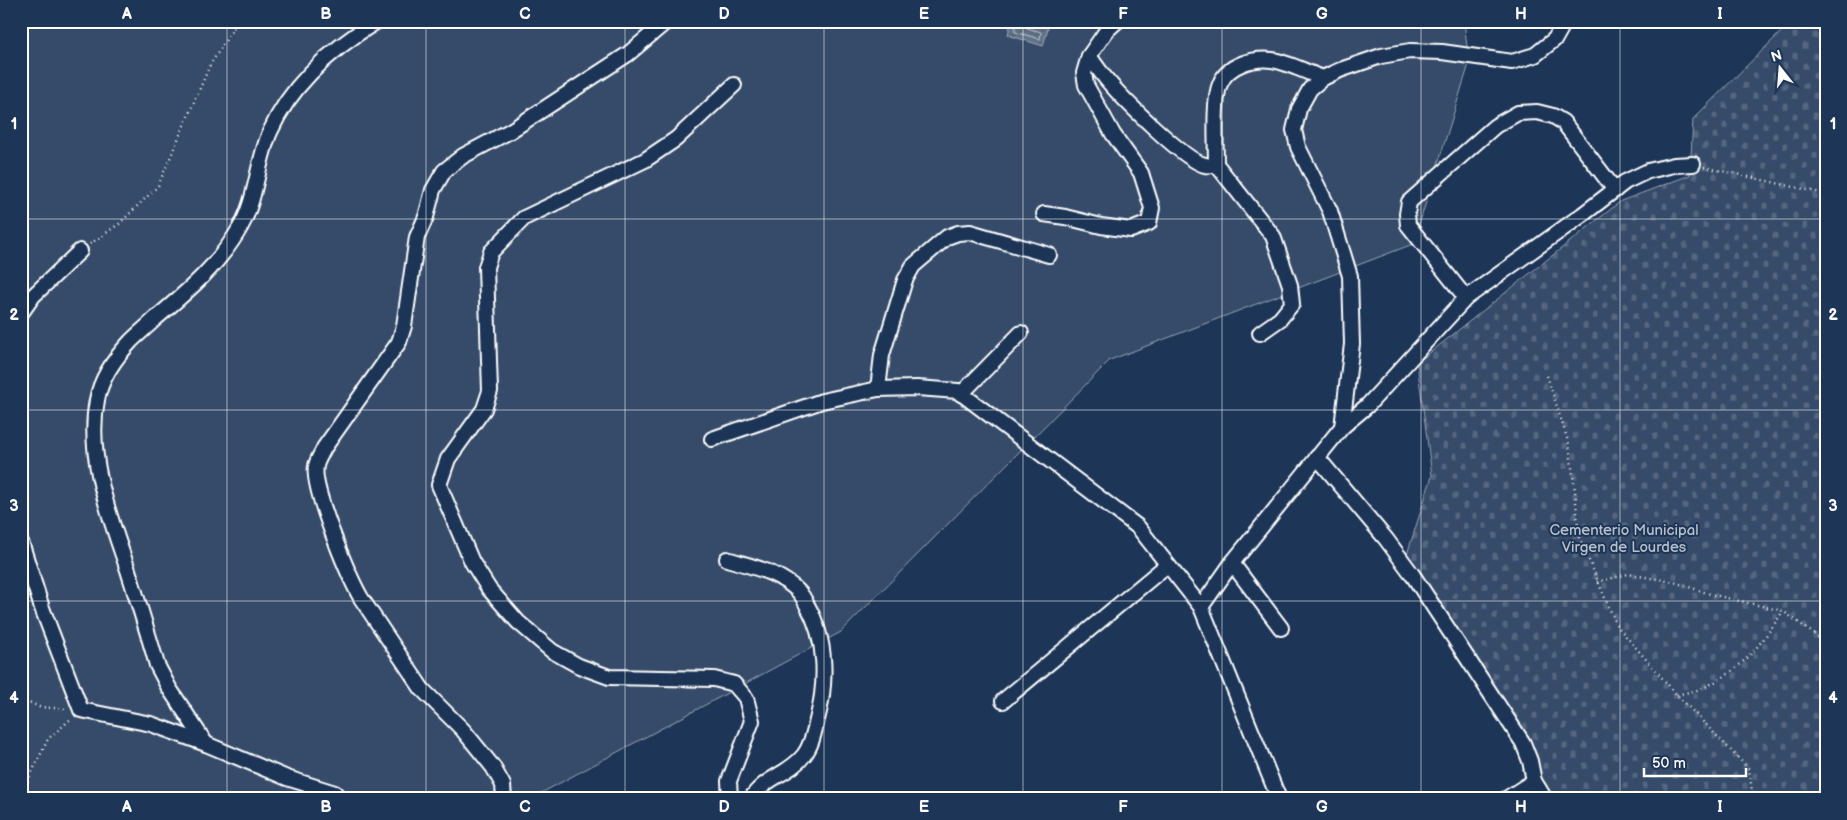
<svg xmlns="http://www.w3.org/2000/svg" width="1847" height="820" viewBox="0 0 1847 820" font-family="'Balsamiq Sans',sans-serif">
	<defs>
		<pattern id="cemetery-stones" width="16" height="16" patternUnits="userSpaceOnUse" patternTransform="scale(1.25)"><rect width="16" height="16" fill="#364b69"/><path d="M2 7V4a2 2 0 0 1 4 0v3zM10 15v-3a2 2 0 0 1 4 0v3z" fill="#546680"/></pattern>
		<pattern id="water-waves" width="16" height="10" patternUnits="userSpaceOnUse" patternTransform="scale(1.25)"><rect width="16" height="10" fill="#617289"/><path d="M0 5q4-4 8 0t8 0" fill="none" stroke="#555d67"/></pattern>
	</defs>
	<rect width="100%" height="100%" fill="#1d3557"/>
	<filter id="ink" filterUnits="userSpaceOnUse"><feTurbulence type="fractalNoise" baseFrequency=".02" numOctaves="2"/><feDisplacementMap in="SourceGraphic" scale="10" xChannelSelector="R" yChannelSelector="G"/><feConvolveMatrix kernelMatrix="1 2 1 2 8 2 1 2 1" color-interpolation-filters="sRGB"/></filter>
	<g filter="url(#ink)">
		<!-- grass -->
		<path fill="#364b69" stroke="#9aa5b4" d="M21 21H1464L1469 64 1413 244 1110 360 841 632 530 799H21Z"/>
		<!-- cemetery -->
		<path fill="url(#cemetery-stones)" stroke="#9aa5b4" d="M1792 21H1826V799H1553L1438 622 1401 573 1432 476 1417 363 1621 201 1690 175 1693 119Z"/>
		<!-- water -->
		<path fill="url(#water-waves)" stroke="#a0aab8" d="M1011 21H1021L1048 28 1043 46 1008 35Z"/>
		<g fill="none" stroke-linecap="round" stroke-linejoin="round">
			<!-- shore -->
			<path stroke="#c0c7d0" stroke-width="1" d="M1015 21V32L1040 39 1041 32 1027 28 1025 21"/>
			<defs>
				<g id="street">
					<path d="M1117 21 1107 30 1089 56C1095 64 1101 73 1107 80 1121 97 1186 162 1205 165 1208 166 1213 165 1216 164 1216 145 1213 100 1220 84 1228 64 1253 58 1272 60 1287 62 1308 73 1323 78"/>
					<path d="M1216 164 1273 236 1290 285 1292 304 1280 319 1260 333"/>
					<path d="M1044 214 1065 217 1101 226 1131 230 1149 223 1152 208 1141 173 1113 134 1086 85 1084 73 1089 56"/>
					<path d="M1466 298 1408 225 1407 214 1409 202 1495 126 1518 113 1537 112 1553 116 1563 122 1615 190"/>
					<path d="M21 313 33 296 80 251"/>
					<path d="M878 389 882 355 905 280 913 266 947 237 958 233 970 232 1049 255"/>
					<path d="M961 394 1021 333"/>
					<path d="M1342 427 1367 406 1466 298 1582 215 1625 182 1648 171 1674 165 1693 164"/>
					<path d="M712 439 822 401 878 389 917 388 958 391 1138 527 1201 607 1279 799"/>
					<path d="M1317 457 1386 539 1412 574 1523 743 1530 761 1534 781 1545 799"/>
					<path d="M21 542 42 608 81 710 151 724 206 744"/>
					<path d="M727 559C753 567 780 572 799 592 802 595 805 601 807 605 827 640 827 682 817 720 814 732 812 745 804 755 790 774 763 778 751 799"/>
					<path d="M1232 563 1281 628"/>
					<path d="M1201 607 1232 563 1342 427 1352 344 1350 276 1330 211 1298 147 1294 130 1299 109 1310 89 1323 78 1340 70 1381 56 1410 51 1442 52 1512 62 1535 55 1555 39 1565 21"/>
					<path d="M1003 701 1167 565"/>
					<path d="M341 799 335 793 287 778 206 744 169 688 157 665C148 633 138 602 128 570 110 517 86 457 97 400 101 377 115 358 131 341 139 333 148 326 156 318 188 291 220 264 241 226 257 197 257 162 270 132 291 84 333 48 377 21"/>
					<path d="M504 799 503 785 493 767 463 730 422 689 361 598C349 577 311 487 316 466 317 460 322 453 324 448L399 342 404 326 417 237 426 217 433 190 444 171 463 156 510 131 628 54 667 21"/>
					<path d="M730 799 729 781 752 721 746 698 734 684 714 679 609 677 579 666 552 651 518 622 489 589 472 562 439 485 448 459 484 409 490 391 486 267 491 252 524 218 645 160 676 139 734 85"/>
					<path d="M1506 799 1534 781"/>
				</g>
			</defs>
			<!-- street casing -->
			<use href="#street" stroke="#fff" stroke-width="18"/>
			<!-- path -->
			<g stroke="#fff" stroke-width="2.5" stroke-dasharray="1 4" stroke-linecap="butt">
				<path d="M1704 167 1826 194"/>
				<path d="M90 244 119 224 158 186 210 65 238 21"/>
				<path d="M1547 376 1569 444 1575 491 1579 537 1617 626 1677 695 1749 769 1753 799"/>
				<path d="M1597 582 1628 574 1674 582 1710 594 1783 611 1826 643"/>
				<path d="M1677 695C1687 692 1698 691 1707 686 1742 670 1763 642 1783 611"/>
				<path d="M21 698 39 707 68 709"/>
				<path d="M21 795 48 739 72 718"/>
				<path d="M1823 799 1826 793"/>
			</g>
			<!-- street -->
			<use href="#street" stroke="#1d3557" stroke-width="14"/>
		</g>
	</g>
	<!-- grid -->
	<path fill="none" stroke="#fff" stroke-width="1" stroke-opacity="0.55" d="M227 21V799M426 21V799M625 21V799M824 21V799M1023 21V799M1222 21V799M1421 21V799M1620 21V799M21 219H1826M21 410H1826M21 601H1826"/>
	<g text-anchor="middle" stroke-width="4" stroke-linejoin="round" paint-order="stroke">
		<!-- park labels -->
		<g font-size="15" fill="#b9c0ca" stroke="#1d3557">
			<text x="1624" y="535">Cementerio Municipal<tspan x="1624" dy="17">Virgen de Lourdes</tspan></text>
		</g>
	</g>
	<!-- margin -->
	<rect width="1847" height="820" fill="none" stroke="#1d3557" stroke-width="55"/>
	<!-- north arrow -->
	<g transform="translate(1780 68) rotate(343)" stroke="#1d3557" stroke-width="4" paint-order="stroke">
	<path d="M0-4L9 19L0 12L-9 19Z" fill="#ffffff"/>
	<text y="-8" font-size="14" font-weight="bold" text-anchor="middle" fill="#ffffff">N</text>
	</g>
	<!-- scale -->
	<path d="M1644 768v8h102v-8" fill="none" stroke="#ffffff" stroke-width="2.5"/>
	<text x="1652" y="768" font-size="15" fill="#ffffff" stroke="#1d3557" stroke-width="4" paint-order="stroke">50 m</text>
	<rect x="28" y="28" width="1792" height="764" fill="none" stroke="#fff" stroke-width="2"/>
	<g font-size="16" text-anchor="middle" font-weight="bold" fill="#fff">
		<text x="127" y="19">A</text>
		<text x="326" y="19">B</text>
		<text x="525" y="19">C</text>
		<text x="724" y="19">D</text>
		<text x="924" y="19">E</text>
		<text x="1123" y="19">F</text>
		<text x="1322" y="19">G</text>
		<text x="1521" y="19">H</text>
		<text x="1720" y="19">I</text>
		<text x="14" y="129">1</text>
		<text x="1833" y="129">1</text>
		<text x="14" y="320">2</text>
		<text x="1833" y="320">2</text>
		<text x="14" y="511">3</text>
		<text x="1833" y="511">3</text>
		<text x="14" y="703">4</text>
		<text x="1833" y="703">4</text>
		<text x="127" y="812">A</text>
		<text x="326" y="812">B</text>
		<text x="525" y="812">C</text>
		<text x="724" y="812">D</text>
		<text x="924" y="812">E</text>
		<text x="1123" y="812">F</text>
		<text x="1322" y="812">G</text>
		<text x="1521" y="812">H</text>
		<text x="1720" y="812">I</text>
	</g>
</svg>
